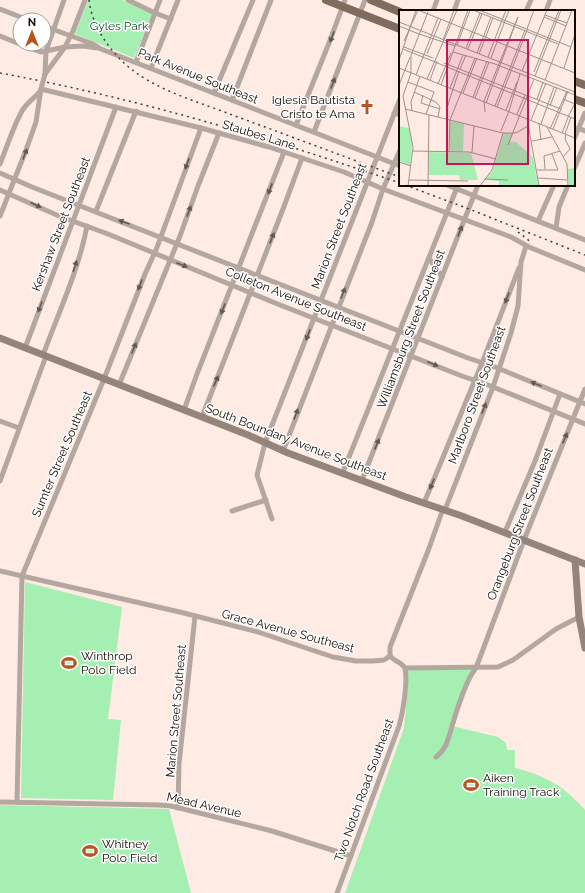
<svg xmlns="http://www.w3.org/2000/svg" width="585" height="893" viewBox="0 0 585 893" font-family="Raleway,sans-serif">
	<rect width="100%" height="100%" fill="#feebe3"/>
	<!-- green -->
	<g fill="#a5efb3">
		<path d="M88 0H122L152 14 134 58 75 34Z"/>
		<path d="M25 582 122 607 108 719 121 720 113 800 21 798Z"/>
		<path d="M408 670H472L452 726 498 737 506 743 507 750H515V768C546 776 564 786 585 810V893H345L404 728 408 687Z"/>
		<path d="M0 805 169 809 191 893H0Z"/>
	</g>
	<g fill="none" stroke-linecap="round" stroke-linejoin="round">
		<!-- street -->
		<g stroke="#b3a7a0" stroke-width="5">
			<path d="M128 0 155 13 171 19"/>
			<path d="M0 9 28 20"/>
			<path d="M433 11 437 0"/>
			<path d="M454 11 458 0"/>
			<path d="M526 11 531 0"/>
			<path d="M546 11 550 0"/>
			<path d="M44 26 93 44 101 49 400 166"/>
			<path d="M0 36 20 44"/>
			<path d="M20 44 41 52 65 47 83 46 98 48"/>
			<path d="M136 62 160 0"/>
			<path d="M151 68 178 0"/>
			<path d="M45 74 65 47 73 31 85 0"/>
			<path d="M45 74 46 51 64 0"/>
			<path d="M41 89 201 128 269 147 344 172 383 189 511 237 529 247 585 270"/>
			<path d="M214 93 253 0"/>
			<path d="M232 100 271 0"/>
			<path d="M394 113 400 115"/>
			<path d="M296 125 329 43 345 0"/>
			<path d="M578 128 585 131"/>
			<path d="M314 132 365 0"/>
			<path d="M574 139 585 113"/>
			<path d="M0 164C7 147 13 127 22 111 27 102 35 98 41 90"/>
			<path d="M574 169 585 143"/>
			<path d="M0 173 32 187 468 358 495 367 585 404"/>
			<path d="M447 185 585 240"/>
			<path d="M0 190 59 216 108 234 280 305 462 376 488 385 585 424"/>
			<path d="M96 211 136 111"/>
			<path d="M0 216 26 150 36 122 41 89"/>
			<path d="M538 221 554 185"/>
			<path d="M556 228 559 207 568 185"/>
			<path d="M429 258 442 277"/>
			<path d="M25 348 116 107"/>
			<path d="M43 355C58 314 79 269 87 226"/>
			<path d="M119 385 180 236 198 186 219 133"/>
			<path d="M184 410 197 374 284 152"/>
			<path d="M202 417 283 209 302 158"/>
			<path d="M0 421 19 428"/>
			<path d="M283 451 372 222 383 189 400 150"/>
			<path d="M343 472 458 185"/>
			<path d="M362 480 478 185"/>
			<path d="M0 481 46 356"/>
			<path d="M424 503 482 363 519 268"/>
			<path d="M445 510 493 387 511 333 518 306 521 262 526 246"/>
			<path d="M232 511 266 500"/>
			<path d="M272 519 257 475 265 443 400 99"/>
			<path d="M505 532 535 461 560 394"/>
			<path d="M0 571 184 613 258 632 333 657 356 661H373L384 660 390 656"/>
			<path d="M390 656C394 661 401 662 405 668L498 667 513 660 556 629 579 617"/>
			<path d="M390 656V647L428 551 443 509"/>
			<path d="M436 757C447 749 449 736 453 723 457 709 467 678 476 668L524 540 585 389"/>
			<path d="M0 802 159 805 171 806 272 831 351 856"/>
			<path d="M17 802 22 576 104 379 145 274 156 250 201 128"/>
			<path d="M178 808 179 764 195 616"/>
			<path d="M337 893 399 726C403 712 408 682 405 668"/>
		</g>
		<!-- secondary -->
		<g stroke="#958479" stroke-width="7">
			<path d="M0 338 248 435 288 453 406 497 462 516 585 564"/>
			<path d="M575 560 579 617 585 648"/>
		</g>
		<!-- primary -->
		<g stroke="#806c5e" stroke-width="8">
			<path d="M326 0 400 29"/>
			<path d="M371 0 400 12"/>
			<path d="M574 81 585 85"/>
			<path d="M574 99 585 103"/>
		</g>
		<!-- rail -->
		<g stroke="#463b36" stroke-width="1.5" stroke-dasharray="2 4" stroke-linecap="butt">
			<path d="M89 0C92 28 113 56 135 72 164 93 202 103 235 116 290 136 345 157 400 177"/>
			<path d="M0 73C136 98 269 138 400 183"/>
			<path d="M405 185 469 209 585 255"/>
			<path d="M518 232 531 242"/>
		</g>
		<!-- street-bridge -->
		<path stroke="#b3a7a0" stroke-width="5" d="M41 89 45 74"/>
	</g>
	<!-- one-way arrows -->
	<defs><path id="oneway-solid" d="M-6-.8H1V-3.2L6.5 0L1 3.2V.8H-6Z"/></defs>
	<g fill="#625852">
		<use href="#oneway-solid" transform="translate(332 37) rotate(110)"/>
		<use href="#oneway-solid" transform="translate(333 83) rotate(-69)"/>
		<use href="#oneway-solid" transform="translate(25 154) rotate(-69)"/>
		<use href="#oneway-solid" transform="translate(187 164) rotate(110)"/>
		<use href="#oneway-solid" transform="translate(270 189) rotate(111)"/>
		<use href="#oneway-solid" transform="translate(36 205) rotate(24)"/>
		<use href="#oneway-solid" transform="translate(189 211) rotate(-70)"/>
		<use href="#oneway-solid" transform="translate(124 222) rotate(-160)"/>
		<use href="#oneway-solid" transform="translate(460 231) rotate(-69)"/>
		<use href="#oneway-solid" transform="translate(272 238) rotate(-68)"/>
		<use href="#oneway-solid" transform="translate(182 265) rotate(22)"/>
		<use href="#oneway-solid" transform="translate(75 266) rotate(-72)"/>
		<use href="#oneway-solid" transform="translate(140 285) rotate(111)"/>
		<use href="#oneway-solid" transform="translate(343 293) rotate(-69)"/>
		<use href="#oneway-solid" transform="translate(507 298) rotate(111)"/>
		<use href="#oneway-solid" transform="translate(40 307) rotate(111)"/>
		<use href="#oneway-solid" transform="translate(223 309) rotate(111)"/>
		<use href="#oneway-solid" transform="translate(308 335) rotate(111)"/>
		<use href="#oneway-solid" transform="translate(134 348) rotate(-68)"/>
		<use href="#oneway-solid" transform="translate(433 364) rotate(22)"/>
		<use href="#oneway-solid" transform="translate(216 381) rotate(-67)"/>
		<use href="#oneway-solid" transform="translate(536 384) rotate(-158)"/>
		<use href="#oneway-solid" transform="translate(484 408) rotate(-69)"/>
		<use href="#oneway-solid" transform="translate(296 414) rotate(-70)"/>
		<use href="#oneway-solid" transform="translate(565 438) rotate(-68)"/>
		<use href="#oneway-solid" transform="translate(377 444) rotate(-68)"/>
		<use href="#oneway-solid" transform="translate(432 484) rotate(112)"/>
	</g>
	<!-- icons -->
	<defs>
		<symbol id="church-bare" viewBox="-9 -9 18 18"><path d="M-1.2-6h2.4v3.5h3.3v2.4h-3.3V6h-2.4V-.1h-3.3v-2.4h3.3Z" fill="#b95422" stroke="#fff" stroke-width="2.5" paint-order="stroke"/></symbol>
		<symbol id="stadium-bare" viewBox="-9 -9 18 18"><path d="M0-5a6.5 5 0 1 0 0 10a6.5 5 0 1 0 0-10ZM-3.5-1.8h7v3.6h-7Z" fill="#b95422" stroke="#fff" stroke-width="2.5" paint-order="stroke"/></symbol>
	</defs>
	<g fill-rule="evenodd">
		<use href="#church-bare" x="356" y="96" width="22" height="22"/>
		<use href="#stadium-bare" x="58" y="652" width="22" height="22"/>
		<use href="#stadium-bare" x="460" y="774" width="22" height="22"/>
		<use href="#stadium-bare" x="79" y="840" width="22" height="22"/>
	</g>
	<g text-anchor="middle" stroke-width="3" stroke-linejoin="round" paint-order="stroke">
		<!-- park labels -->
		<g font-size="12" fill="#0c4a21" stroke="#fff">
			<text x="119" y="30">Gyles Park</text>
		</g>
		<!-- street labels -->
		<g font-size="12" fill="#120905" stroke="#fff">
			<text transform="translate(198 76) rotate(22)" y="4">Park Avenue Southeast</text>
			<text transform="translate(259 135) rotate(17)" y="4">Staubes Lane</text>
			<text transform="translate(61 224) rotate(-69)" y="4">Kershaw Street Southeast</text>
			<text transform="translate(339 226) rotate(-69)" y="4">Marion Street Southeast</text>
			<text transform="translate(296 299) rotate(22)" y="4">Colleton Avenue Southeast</text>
			<text transform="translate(411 329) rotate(-69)" y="4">Williamsburg Street Southeast</text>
			<text transform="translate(477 395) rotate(-70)" y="4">Marlboro Street Southeast</text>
			<text transform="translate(296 442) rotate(21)" y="4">South Boundary Avenue Southeast</text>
			<text transform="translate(62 454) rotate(-67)" y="4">Sumter Street Southeast</text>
			<text transform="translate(520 524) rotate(-69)" y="4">Orangeburg Street Southeast</text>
			<text transform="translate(288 631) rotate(15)" y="4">Grace Avenue Southeast</text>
			<text transform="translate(176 711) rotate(-85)" y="4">Marion Street Southeast</text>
			<text transform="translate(364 790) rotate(-70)" y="4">Two Notch Road Southeast</text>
			<text transform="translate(204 805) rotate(13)" y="4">Mead Avenue</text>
		</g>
		<!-- poi labels -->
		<g font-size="12" fill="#120905" stroke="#fff" text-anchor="start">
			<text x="355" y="104" text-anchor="end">Iglesia Bautista<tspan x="355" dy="14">Cristo te Ama</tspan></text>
			<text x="81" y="660">Winthrop<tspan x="81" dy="14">Polo Field</tspan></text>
			<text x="483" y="782">Aiken<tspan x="483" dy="14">Training Track</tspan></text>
			<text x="102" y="848">Whitney<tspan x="102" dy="14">Polo Field</tspan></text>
		</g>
	</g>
	<!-- overview -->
	<g transform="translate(399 10)">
		<rect width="176" height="176" fill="#feebe3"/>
		<path d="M51 111 65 114 64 141H51ZM0 116 10 118 13 134 11 155 0 151ZM105 123H114L111 131 117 132 134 147 139 176H100V171L85 170 93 162ZM30 142 72 143 79 170H61L60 165H30ZM176 158V176H170L168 159Z" fill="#a5efb3"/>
		<path fill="none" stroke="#a0918a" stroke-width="1" d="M19 0 176 63M74 0 159 34M80 0 172 37M146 5 168 13M145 7 167 16M0 12 176 82M0 16 20 24M128 19 135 0M20 24 56 36M44 30 55 0M5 31 19 0M58 35 71 0M5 37 34 48M67 38 81 3M4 39 176 109M69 39 83 4M54 42 96 54 176 85M78 43 92 7M28 44 42 9M80 44 94 8M89 47 107 0M92 48 110 0M0 50 17 0M45 53 162 99M0 58 176 128M165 58 176 24M61 59 67 45M123 61 148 0M135 62 160 0M17 65 39 8M136 66 162 0M28 69 58 0M31 70 38 51M146 70 173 0M9 72 35 82 27 104M39 74 52 43M0 75 11 47M42 75 69 0M51 78 64 45M54 79 60 61M15 82 37 92 41 97 39 107M64 83 78 48M24 85 22 93 41 99M74 87 88 51M76 88 90 52M138 89 144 72M164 89 176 94M96 96 126 20M151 96 158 77M98 97 128 20M48 98 54 79M6 99 104 123H117L129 116M107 100 118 72M13 101 12 92 21 66M110 101 121 64M86 102 85 91 119 7 87 93M118 104 126 85M170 105 176 93M128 108 140 176M132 110 147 73M140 113 142 130M142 114 155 77M148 117 168 154 169 176M151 119 168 81M154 119 169 81M102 121 110 101M163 123 170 105M166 124 172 107M133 131 153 127M109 135 135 69M14 141 70 142 97 149M50 142 51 110 76 48M73 142 75 116M164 147 171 139 166 129 167 124M0 152 12 156M146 159 145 146 161 141M138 160H159L153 144M139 168 168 170M85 169 109 170M10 170 69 171M9 176 14 137 4 86 12 63V45L29 2M29 176 30 105M81 176 93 160 104 123"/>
		<path fill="#c2185b" fill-opacity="0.15" stroke="#c2185b" stroke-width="2" d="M48 30H129V154H48Z"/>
		<rect width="176" height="176" fill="none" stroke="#120905" stroke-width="2"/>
	</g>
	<!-- north arrow -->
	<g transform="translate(32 32)"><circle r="19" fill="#ffffff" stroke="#a09d9b"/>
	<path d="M0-3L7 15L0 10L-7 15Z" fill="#b95422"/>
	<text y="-6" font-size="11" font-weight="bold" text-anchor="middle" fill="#120905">N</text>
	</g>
</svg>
